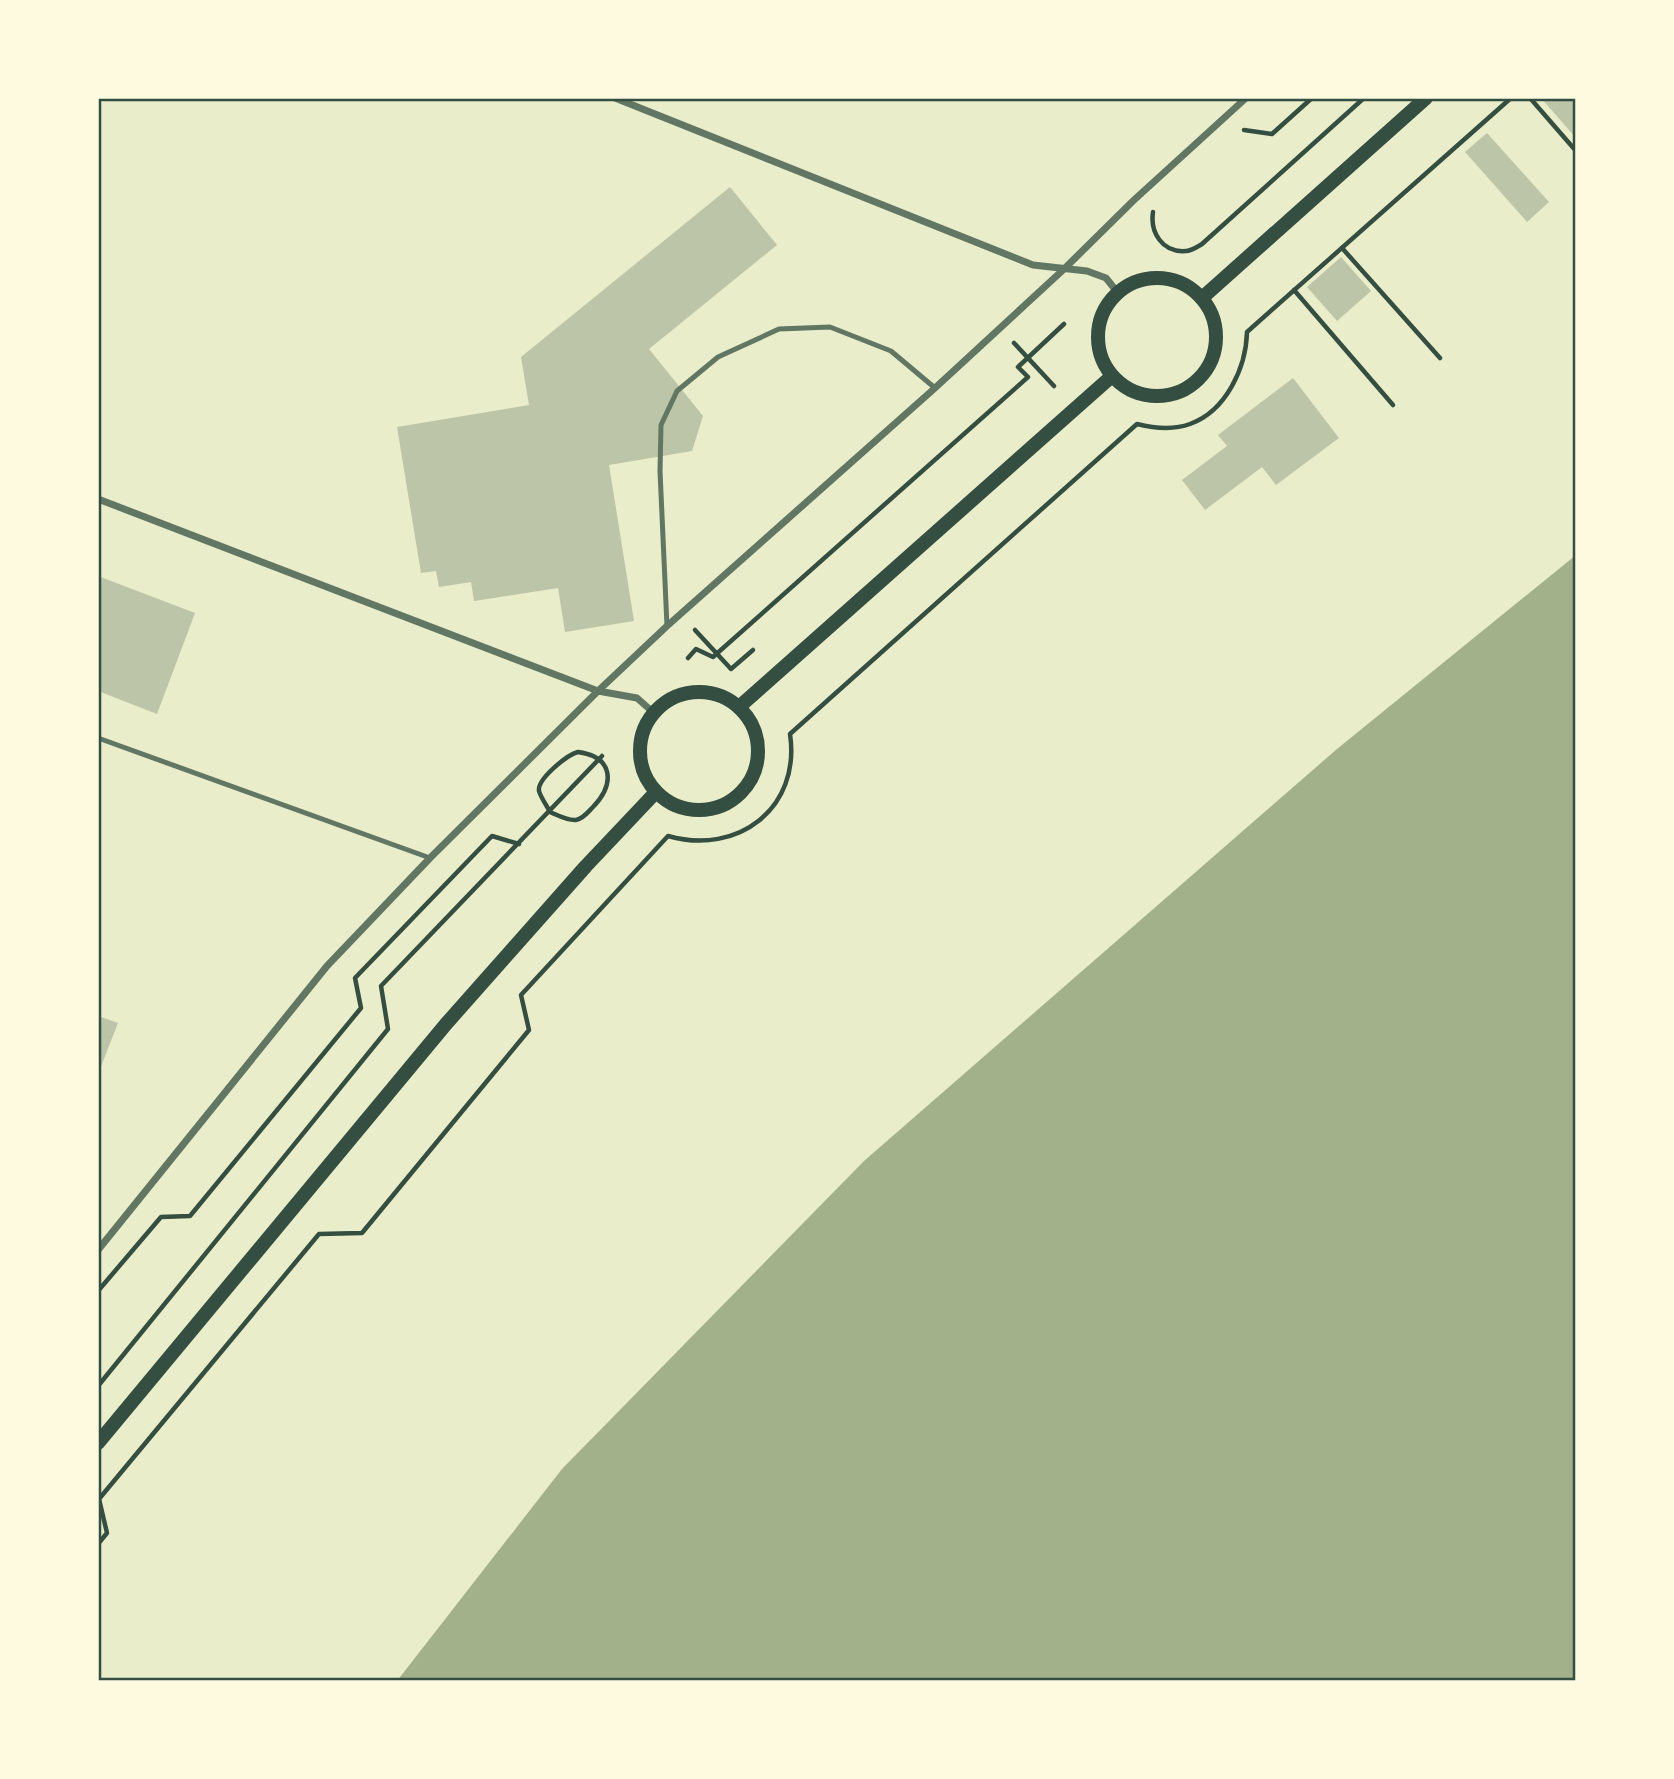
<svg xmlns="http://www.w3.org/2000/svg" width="1674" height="1779" viewBox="0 0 1674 1779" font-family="Rubik,sans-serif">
	<rect width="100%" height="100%" fill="#e9edc9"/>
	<!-- water -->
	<path fill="#a3b18a" d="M1576 555V1681H397L562 1469 864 1161 1337 749Z"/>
	<!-- building -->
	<g fill="#bcc5a7">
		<path d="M1541 98H1576V138Z"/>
		<path d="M1487 133 1549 202 1527 222 1465 152Z"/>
		<path d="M730 187 777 245 649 349 703 416 692 451 609 465 634 621 565 632 558 588 474 601 471 582 439 587 436 571 421 573 397 427 529 405 521 357Z"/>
		<path d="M1341 257 1371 291 1337 321 1307 287Z"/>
		<path d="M1293 378 1339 438 1276 485 1262 467 1205 510 1182 480 1227 446 1218 435Z"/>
		<path d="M98 576 195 613 157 714 98 691Z"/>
		<path d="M98 1016 118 1023 98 1074Z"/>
	</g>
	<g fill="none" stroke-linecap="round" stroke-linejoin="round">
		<!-- path -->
		<g stroke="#344e41" stroke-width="4.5">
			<path d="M1530 98 1576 151"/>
			<path d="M1244 130 1272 134 1312 98"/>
			<path d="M1153 212C1150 232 1162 253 1186 251 1191 251 1197 247 1202 244L1364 98"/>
			<path d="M1342 248 1440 358"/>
			<path d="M1294 290 1393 405"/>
			<path d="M1014 343 1054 386"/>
			<path d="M695 630 731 669 753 650"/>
			<path d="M688 658 696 649 713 657 1028 377 1018 367 1064 324"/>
			<path d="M578 752C614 757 615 784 593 807 588 812 583 819 576 820 568 821 557 815 550 812 547 806 541 798 539 791 537 779 567 755 578 752Z"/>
			<path d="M98 1291 161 1217 190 1216 361 1008 355 978 492 836 519 844"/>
			<path d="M98 1386 388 1029 381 986 602 756"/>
			<path d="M98 1544 107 1533 99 1499 319 1234 362 1233 529 1030 521 995 668 836C738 856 801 808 790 734L1137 424C1153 428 1174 430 1190 424 1226 411 1246 368 1247 332L1511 98"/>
		</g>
		<!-- service -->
		<g stroke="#617663" stroke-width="5">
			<path d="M667 626 660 471 661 425 677 391 718 357 779 329 830 327 891 351 935 388"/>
			<path d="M98 738 430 858"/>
		</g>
		<!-- minor -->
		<g stroke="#617663" stroke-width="7">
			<path d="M615 98 1033 265 1087 271 1106 278 1118 293"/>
			<path d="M98 499 598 691 637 698 654 713"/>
			<path d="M98 1250 327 966 430 858 598 691 667 626 935 388 1063 270 1134 200 1246 98"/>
		</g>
		<!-- secondary -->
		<g stroke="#344e41" stroke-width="14">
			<circle cx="1157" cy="337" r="59"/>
			<path d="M1202 298 1426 98"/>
			<circle cx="699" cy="751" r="59"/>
			<path d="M739 707 1112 376"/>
			<path d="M98 1443 446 1024 586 866 656 792"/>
		</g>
	</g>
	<!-- border -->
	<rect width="1674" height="1779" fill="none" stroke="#fefae0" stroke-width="200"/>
	<rect x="100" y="100" width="1474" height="1579" fill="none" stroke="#344e41" stroke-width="2.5"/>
</svg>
